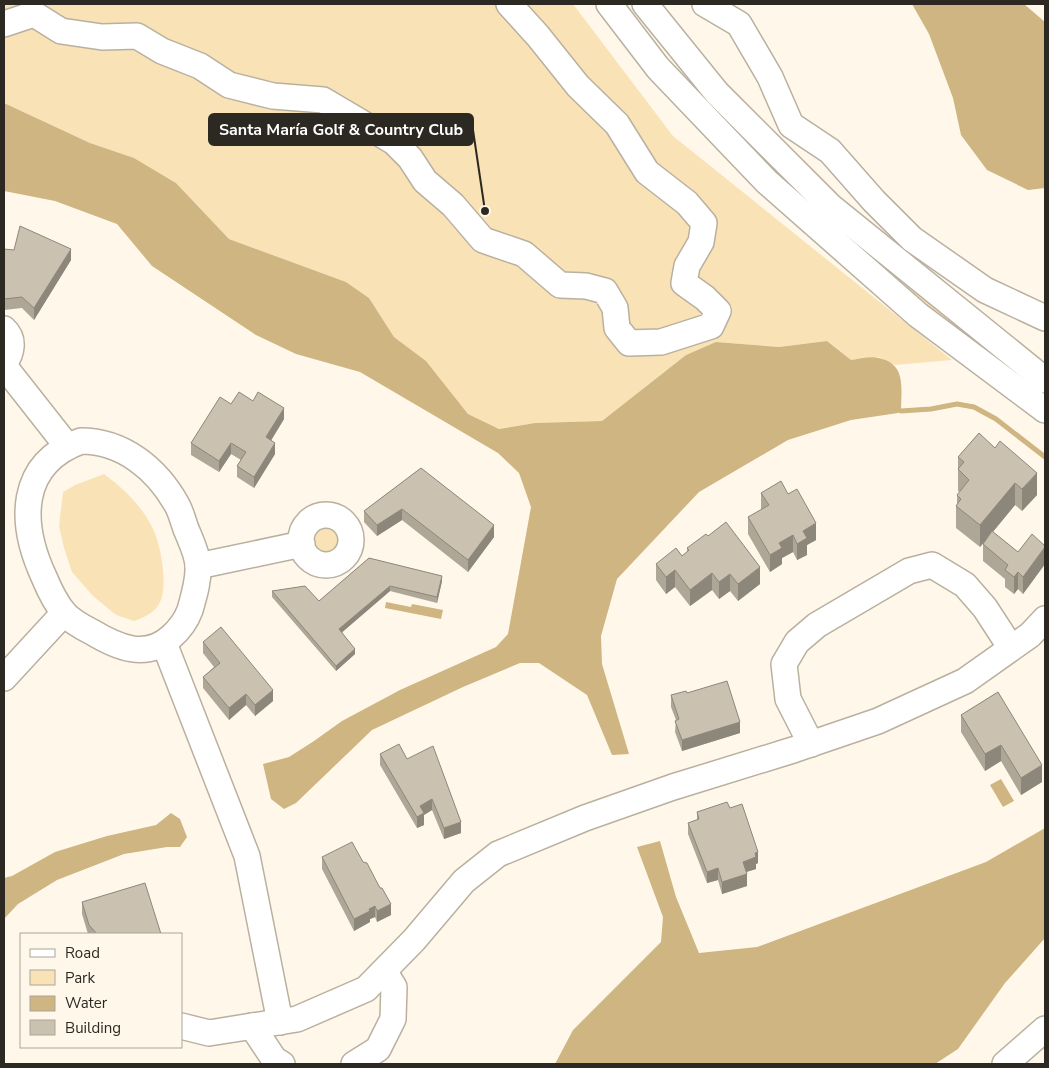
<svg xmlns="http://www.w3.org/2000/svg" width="1049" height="1068" viewBox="0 0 1049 1068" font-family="'Nunito Sans',sans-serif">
	<rect width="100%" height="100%" fill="#fff8ea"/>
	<!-- green -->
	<g fill="#f9e3b6">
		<path d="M4 4H573L673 136 952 360 895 365 879 357 851 360 827 341 779 347 717 342 686 355 602 421 535 423 499 429 468 414 426 361 394 337 369 298 346 282 229 239 176 183 134 158 90 143 4 103Z"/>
		<path d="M909 283 954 317 1045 393V404L900 293Z"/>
		<path d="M104 474C124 489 143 507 153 529 161 545 169 588 159 604 154 613 143 618 134 621L116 615 93 596 72 572 64 548 59 526 63 492 75 485Z"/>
		<path d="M324 523C337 529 341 533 343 547L327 557C306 550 305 533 324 523Z"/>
	</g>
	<!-- water -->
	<g fill="#ceb581">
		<path d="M912 4H1024L1045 22V188L1028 190 987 170 961 135 953 98 929 34Z"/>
		<path d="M4 103 90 143 134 158 176 183 229 239 346 282 369 298 394 337 426 361 468 414 499 429 535 423 602 421 686 355 716 342 779 347 827 341 851 360C859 359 871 356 879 358 907 364 901 389 901 411L898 413 851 420 788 440 699 492 617 579 601 636 602 664 629 754 612 755 587 695 539 663H520L463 687 372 730 296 803 284 809 271 799 263 764 289 757 314 741 342 721 400 690 496 647 508 634 531 507 519 473 498 453 360 372 296 354 256 335 152 266 117 224 55 201 4 191Z"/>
		<path d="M386 602 411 607 412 604 443 610 441 619 385 608Z"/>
		<path d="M1001 779 1014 801 1003 807 990 785Z"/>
		<path d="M171 813 180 819 187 837 180 847H167L124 854 57 880 18 904 4 919V878L12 876 55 852 107 836 156 825Z"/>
		<path d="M1045 828V938L1005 983 958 1049 935 1064H555L573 1030 661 942 663 917 637 847 660 841 676 897 699 953 757 947 986 862Z"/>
	</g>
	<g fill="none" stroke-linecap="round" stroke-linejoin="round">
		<!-- stream -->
		<path stroke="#ceb581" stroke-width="5" d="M901 411 931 409 957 404 974 407 996 419 1045 457"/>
		<defs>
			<g id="minor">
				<path d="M609 4 658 68 767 182 918 315 1045 410"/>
				<path d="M645 4 717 93 831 207 1045 380"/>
				<path d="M705 4 739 24 770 77 791 125 830 151 874 201 912 239 985 290 1045 318"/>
				<path d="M4 24 34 14 61 31 102 37 137 36 162 51 200 66 229 85 273 96 323 100 394 142 410 158 425 181 453 205 483 240 524 254 560 285 586 286 605 291 615 308 617 328 629 343 661 342 711 326 718 311 705 298 684 283 687 266 701 242 704 223 687 203 647 172 617 124 578 86 538 36 509 4"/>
				<path d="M4 329C15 339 12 353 4 364"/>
				<path d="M4 366 67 446"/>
				<path d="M81 441C123 441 157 469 177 505 181 512 183 521 186 529 191 541 197 553 198 565 199 580 194 596 190 610 186 621 180 629 171 637 146 660 117 647 92 632 82 627 71 621 64 613 55 602 49 589 44 577 19 523 18 464 81 441Z"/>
				<circle cx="326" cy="540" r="25"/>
				<path d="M198 566 302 544"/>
				<path d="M164 643 247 856 280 1022"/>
				<path d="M4 678 64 613"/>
				<path d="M811 744 788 699 784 664 797 642 817 625 909 571 932 565 965 585 985 608 1011 648"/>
				<path d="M181 1026 209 1033 297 1019 366 989 414 940 464 881 498 854 585 818 673 787 793 750 878 721 965 681 1030 635 1045 619"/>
				<path d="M252 1026 274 1059 282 1064"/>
				<path d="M354 1064 378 1049 393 1019 394 987 384 971"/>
				<path d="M1005 1064 1045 1029"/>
			</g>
		</defs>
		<!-- minor casing -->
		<use href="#minor" stroke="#b9b09f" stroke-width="28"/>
		<!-- minor -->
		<use href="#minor" stroke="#fff" stroke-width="25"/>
	</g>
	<!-- wall -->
	<g fill="#aea697">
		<path d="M4 249 71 260 34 320 22 308 4 310Z"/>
		<path d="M231 404 284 419 271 440 275 454 254 488 237 477V466L241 460 231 454 219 472 191 455V443Z"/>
		<path d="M979 433 1037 495 1022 511 1015 505 993 532 1018 552 1045 546V564L1023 594 1018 589 1014 594 1005 587V579L983 561V544L986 539 980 547 956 528V506L957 504V495L960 492 958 491V457Z"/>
		<path d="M421 468 494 537 468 572 402 520 377 536 364 522V511Z"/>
		<path d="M761 493 788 494 816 540 807 545V555L797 560 793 552 782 558V564L770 572 748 534V517L761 510Z"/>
		<path d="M687 548 760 584 738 601 730 591 719 599 712 590 690 606 675 587 666 594 656 580V564L682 556 687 552Z"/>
		<path d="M369 558 442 581 437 603 390 591 342 632 355 654 336 671 272 597V591L319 601Z"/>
		<path d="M203 642 273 701 255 716 246 705 229 720 203 688V677L214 667 203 653Z"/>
		<path d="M998 692 1042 782 1021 795 1001 761 985 771 961 732V715Z"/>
		<path d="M687 693 740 733 682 751 675 732 676 720 671 707V695Z"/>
		<path d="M380 754 407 759 461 833 444 839 432 810 424 815V825L417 828 380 765Z"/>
		<path d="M730 808 758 863 756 864V869L746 872 747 886 722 894 718 880 707 883 688 834V823L697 820V812Z"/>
		<path d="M322 857 391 915 377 922 375 917 370 919V922L354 931 322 869Z"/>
		<path d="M82 902 161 934H88L82 914Z"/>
	</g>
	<!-- shaded-wall -->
	<g fill="#8d877b">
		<path d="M71 249V260L34 320V308Z"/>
		<path d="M284 408V419L266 449V437Z"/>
		<path d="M231 443V454L219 472V461Z"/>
		<path d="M275 443V454L254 488V477Z"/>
		<path d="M1037 473V495L1022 511V489Z"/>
		<path d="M1015 483V505L980 547V525Z"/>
		<path d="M402 509V520L377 536V525Z"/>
		<path d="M816 523V540L807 545V555L797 560V544L803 531Z"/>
		<path d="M494 525V537L468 572V560Z"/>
		<path d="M793 535V552L782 558V564L770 572V555L779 543Z"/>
		<path d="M1045 547V564L1023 594V577Z"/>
		<path d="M760 567V584L738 601V584Z"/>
		<path d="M675 570V587L666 594V577Z"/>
		<path d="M1018 572V589L1014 594V577Z"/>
		<path d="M712 573V590L690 606V590Z"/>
		<path d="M730 574V591L719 599V582Z"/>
		<path d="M442 576V581L437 603V597Z"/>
		<path d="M390 586V591L339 635V629Z"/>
		<path d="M355 649V654L336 671V666Z"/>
		<path d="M273 690V701L255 716V705Z"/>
		<path d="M246 694V705L229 720V708Z"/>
		<path d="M740 722V733L682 751V740Z"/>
		<path d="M1001 745V761L985 771V754Z"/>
		<path d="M1042 765V782L1021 795V778Z"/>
		<path d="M432 799V810L424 815V825L417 828V817L420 806Z"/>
		<path d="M461 822V833L444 839V828Z"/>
		<path d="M758 852V863L756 864V869L743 873V862L755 853Z"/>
		<path d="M718 868V880L707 883V872Z"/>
		<path d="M747 874V886L722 894V882Z"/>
		<path d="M391 904V915L377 922V911Z"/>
		<path d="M375 906V917L370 919V922L354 931V919L369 909Z"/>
	</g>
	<!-- building -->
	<g fill="#cac1b0" stroke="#8d877b">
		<path d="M20 226 71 249 34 308 22 297 4 299V249L14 250Z"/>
		<path d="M239 392 253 401 258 392 284 408 266 437 275 443 254 477 237 466 246 452 231 443 219 461 191 443 220 397 231 404Z"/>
		<path d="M979 433 995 448 1000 441 1037 473 1022 489 1015 483 980 525 956 506 961 499 957 495 969 480 958 469 964 462 958 457Z"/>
		<path d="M421 468 494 525 468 560 402 509 377 525 364 511Z"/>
		<path d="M781 481 788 494 797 489 816 523 803 531 807 538 797 544 793 535 779 543 782 548 770 555 748 517 769 505 761 493Z"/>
		<path d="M726 522 760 567 738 584 730 574 719 582 712 573 690 590 675 570 666 577 656 564 676 548 682 556 689 550 687 548 706 534 708 536Z"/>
		<path d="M992 531 1018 552 1032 534 1045 546V547L1023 577 1018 572 1014 577 1005 570 1008 565 983 544Z"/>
		<path d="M369 558 442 576 437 597 390 586 339 629 355 649 336 666 272 591 305 586 319 601Z"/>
		<path d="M221 627 273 690 255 705 246 694 229 708 203 677 220 663 203 642Z"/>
		<path d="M727 681 740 722 682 740 675 721 679 719 671 695 686 691 687 693Z"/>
		<path d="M998 692 1042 765 1021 778 1001 745 985 754 961 715Z"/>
		<path d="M399 744 407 759 433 746 461 822 444 828 432 799 420 806 424 813 417 817 380 754Z"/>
		<path d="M727 802 730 808 742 804 758 852 755 853 756 857 743 862 747 874 722 882 718 868 707 872 688 823 699 819 697 812Z"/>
		<path d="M352 842 363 862 367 863 380 888H382L391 904 377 911 375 906 369 909 370 911 354 919 322 857Z"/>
		<path d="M145 883 161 934H97L89 925 82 902Z"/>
	</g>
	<!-- callouts -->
	<path fill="none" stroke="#2c2922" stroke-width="2" d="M485 211L473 130"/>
	<circle fill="#2c2922" stroke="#fff8ea" stroke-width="2" cx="485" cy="211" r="5"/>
	<rect fill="#2c2922" stroke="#2c2922" stroke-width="2" x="209" y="114" width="264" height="31" rx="5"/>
	<g font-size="16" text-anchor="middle" font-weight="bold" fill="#fff">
		<text x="341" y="135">Santa María Golf &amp; Country Club</text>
	</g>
	<!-- border -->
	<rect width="1049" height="1068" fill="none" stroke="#2c2922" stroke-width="10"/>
	<!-- legend -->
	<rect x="20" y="933" width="162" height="115" fill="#fff8ea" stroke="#aba59a"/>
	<rect x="30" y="949" width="25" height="8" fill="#ffffff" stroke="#aba59a"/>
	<text x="65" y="958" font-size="15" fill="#2c2922">Road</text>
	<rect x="30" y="970" width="25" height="15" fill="#f9e3b6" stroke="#aba59a"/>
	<text x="65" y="983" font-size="15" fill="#2c2922">Park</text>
	<rect x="30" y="996" width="25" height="15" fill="#ceb581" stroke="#aba59a"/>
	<text x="65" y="1008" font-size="15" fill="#2c2922">Water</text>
	<rect x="30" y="1020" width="25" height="15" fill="#cac1b0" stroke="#aba59a"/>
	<text x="65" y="1033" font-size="15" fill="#2c2922">Building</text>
</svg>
